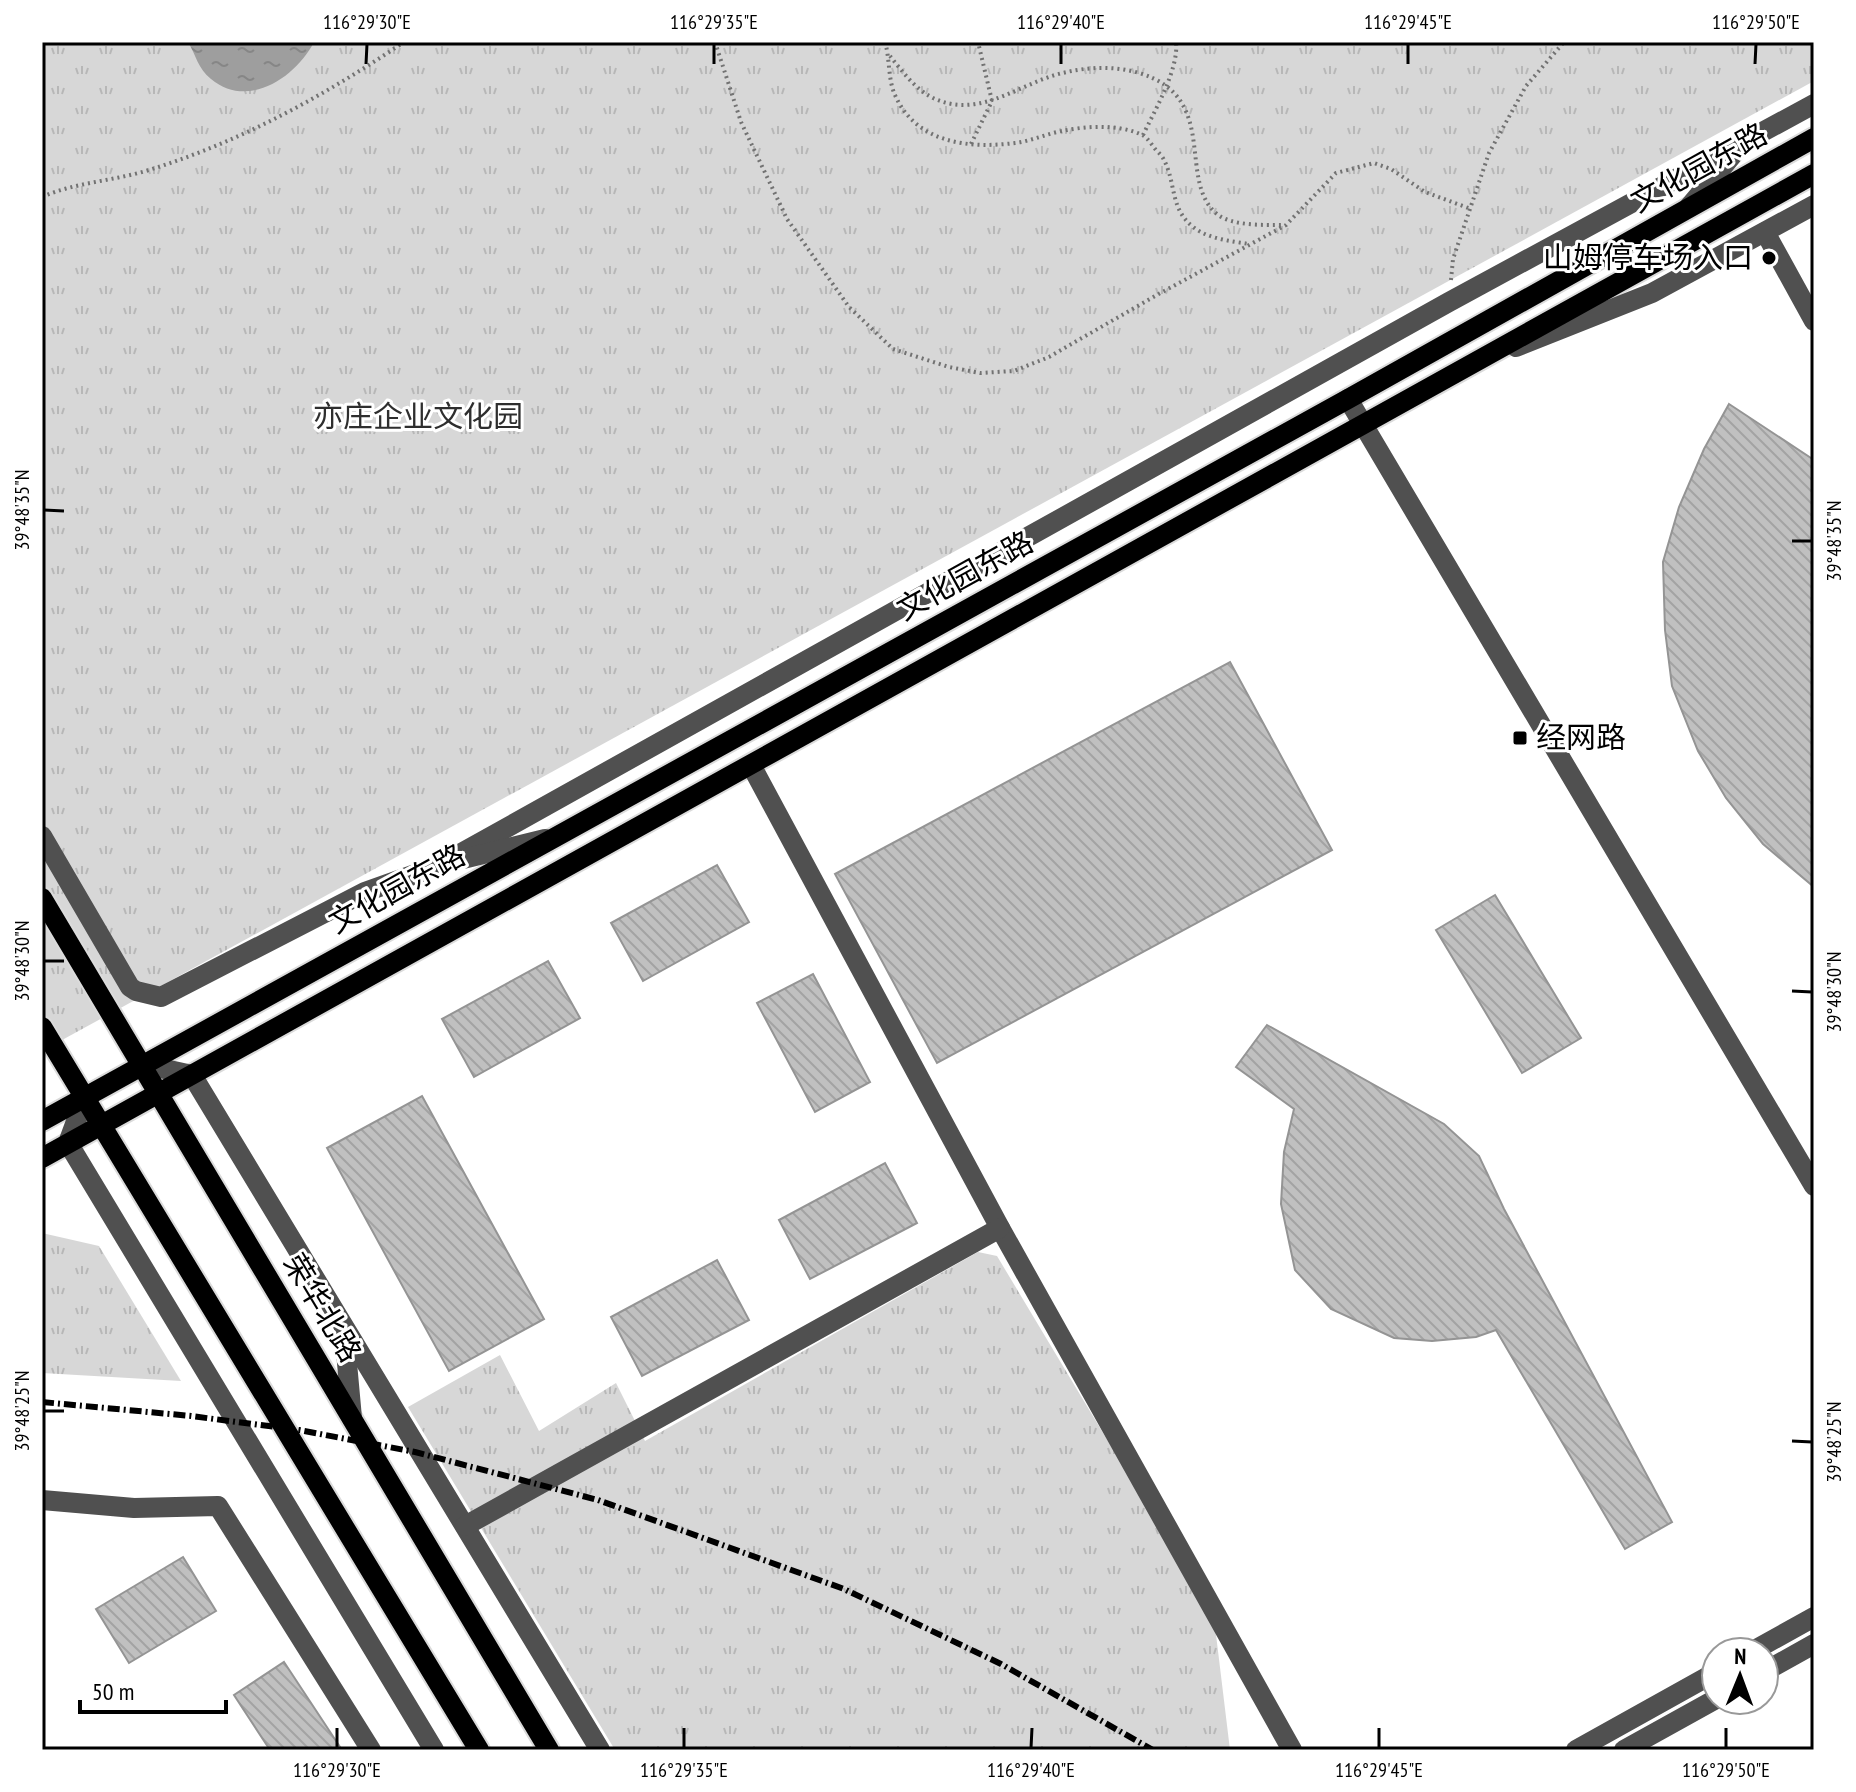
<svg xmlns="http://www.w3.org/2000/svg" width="1856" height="1792" viewBox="0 0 1856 1792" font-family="'PT Sans Narrow','Noto Sans SC',sans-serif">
	<defs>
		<pattern id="park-tufts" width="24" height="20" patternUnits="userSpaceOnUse" patternTransform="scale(2)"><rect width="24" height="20" fill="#d7d7d7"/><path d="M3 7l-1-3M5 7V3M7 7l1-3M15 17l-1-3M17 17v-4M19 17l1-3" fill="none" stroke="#b7b7b7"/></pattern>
		<pattern id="water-ripples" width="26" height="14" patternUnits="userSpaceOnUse" patternTransform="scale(2)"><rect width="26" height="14" fill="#9e9e9e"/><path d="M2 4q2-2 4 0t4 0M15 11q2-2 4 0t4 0" fill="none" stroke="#868686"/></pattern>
		<pattern id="building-back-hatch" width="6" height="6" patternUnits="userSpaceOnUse" patternTransform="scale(2)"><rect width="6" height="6" fill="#c0c0c0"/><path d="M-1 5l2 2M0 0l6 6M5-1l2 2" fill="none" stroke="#a3a3a3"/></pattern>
	</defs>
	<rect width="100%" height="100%" fill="#fff"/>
	<!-- park -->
	<g fill="url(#park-tufts)">
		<path d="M42 42H1814V81L42 1051Z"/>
		<path d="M42 1233 99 1246 181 1381 42 1373Z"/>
		<path d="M978 1252 997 1256 1214 1618 1230 1750H615L408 1407 500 1355 539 1431 616 1383 645 1441Z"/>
	</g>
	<!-- water -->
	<path fill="url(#water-ripples)" d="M188 42H314C296 77 248 110 211 79 198 69 196 55 188 42Z"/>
	<!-- building -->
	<g fill="url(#building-back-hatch)" stroke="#949494" stroke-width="2">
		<path d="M1729 404 1814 460V887L1763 844 1726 798 1698 751 1672 686 1665 630 1663 562 1679 507 1704 449Z"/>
		<path d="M1230 662 1332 850 937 1063 835 874Z"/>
		<path d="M717 865 749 922 643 981 611 923Z"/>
		<path d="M1495 895 1581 1038 1522 1073 1436 930Z"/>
		<path d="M548 961 580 1018 474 1077 442 1019Z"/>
		<path d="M813 974 870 1082 815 1112 757 1003Z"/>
		<path d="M1267 1025 1444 1124 1479 1156 1504 1209 1672 1522 1625 1549 1496 1330 1476 1337 1432 1341 1394 1338 1331 1309 1295 1270 1281 1204 1284 1152 1294 1109 1236 1067Z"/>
		<path d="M422 1096 544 1319 449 1371 327 1148Z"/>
		<path d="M885 1163 917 1223 810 1279 779 1220Z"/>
		<path d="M717 1260 749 1320 642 1376 611 1317Z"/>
		<path d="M183 1557 216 1611 129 1663 96 1609Z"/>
		<path d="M284 1662 342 1750H270L234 1695Z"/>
	</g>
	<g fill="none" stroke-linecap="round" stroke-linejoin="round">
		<defs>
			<g id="major">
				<path d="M42 898 549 1750"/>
				<path d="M42 1027 479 1750"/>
				<path d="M42 1121 1348 399 1814 138"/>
				<path d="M42 1158 1814 174"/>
			</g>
		</defs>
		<!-- major casing -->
		<use href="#major" stroke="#dbdbdb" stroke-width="24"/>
		<!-- path -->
		<g stroke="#727272" stroke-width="4" stroke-dasharray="2 4" stroke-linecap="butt">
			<path d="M715 42 741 122 787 219 849 307 893 349 949 367 980 373 1014 371 1049 357 1155 296 1286 225 1336 173 1374 163 1391 169 1425 192 1471 209"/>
			<path d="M885 42C890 59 888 80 895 95 916 143 968 149 1015 143 1031 141 1046 134 1062 131 1086 126 1117 124 1140 134 1146 136 1149 141 1153 146 1156 151 1162 155 1164 160 1176 183 1170 208 1192 226 1207 239 1231 241 1249 244"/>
			<path d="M890 56C902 71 915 89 933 98 977 119 1015 87 1055 75 1083 67 1112 65 1139 73 1221 97 1176 180 1217 214 1231 226 1264 225 1282 225"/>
			<path d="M1143 135C1155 110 1179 69 1176 42"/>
			<path d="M971 144 992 101 978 42"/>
			<path d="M42 197C76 182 114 181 149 170 242 141 324 96 404 42"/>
			<path d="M1451 280 1453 259 1489 153 1526 86 1564 42"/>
		</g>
		<!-- minor -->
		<g stroke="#505050" stroke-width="20">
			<path d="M1689 207 1735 152"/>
			<path d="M1765 232 1814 321"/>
			<path d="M1516 347 1652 293 1814 205"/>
			<path d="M1348 399 1814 1186"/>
			<path d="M751 765 1000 1228 1292 1750"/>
			<path d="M42 836 130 987 136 991 161 997 365 892 438 866 1449 302 1814 104"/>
			<path d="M463 859 545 839"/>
			<path d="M142 1064 192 1075 600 1750"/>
			<path d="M85 1097 68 1143 434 1750"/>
			<path d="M344 1330 352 1418"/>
			<path d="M42 1500 134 1508 218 1506 371 1750"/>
			<path d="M465 1526 1000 1228"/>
			<path d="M1751 1652 1814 1617"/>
			<path d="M1764 1672 1814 1644"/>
			<path d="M1576 1750 1716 1672"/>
			<path d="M1624 1750 1716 1699"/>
		</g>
		<!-- major -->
		<use href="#major" stroke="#000" stroke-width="20"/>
		<!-- rail -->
		<path stroke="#000" stroke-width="6" stroke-dasharray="12 4 2 4" stroke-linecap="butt" d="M42 1402 191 1416 299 1430 415 1452 598 1500 844 1589 1001 1664 1153 1750"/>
	</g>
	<!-- ticks -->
	<path fill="none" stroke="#000" stroke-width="3" d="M366 64 367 44M714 64V44M1061 64V44M1408 64V44M1755 64 1756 44M44 510 64 511M1792 541H1812M44 961H64M1792 991 1812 992M44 1411H64M1792 1441 1812 1442M337 1748V1728M684 1748V1728M1031 1748 1032 1728M1379 1748V1728M1726 1748V1728"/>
	<!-- markers -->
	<g fill="#000" stroke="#fff" stroke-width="3">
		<circle cx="1769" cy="258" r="8"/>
		<rect x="1512" y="730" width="16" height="16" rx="4"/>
	</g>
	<g text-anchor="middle" stroke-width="6" stroke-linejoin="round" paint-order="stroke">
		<!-- street labels -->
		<g font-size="30" fill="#000" stroke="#fff">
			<text transform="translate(1699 168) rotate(-29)" y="10">文化园东路</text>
			<text transform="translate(965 576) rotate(-29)" y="10">文化园东路</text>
			<text transform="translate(397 889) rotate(-29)" y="10">文化园东路</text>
			<text transform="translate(322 1308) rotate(59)" y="10">荣华北路</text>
		</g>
		<!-- poi labels -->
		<g font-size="30" fill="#000" stroke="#fff" text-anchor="end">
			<text x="1753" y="268">山姆停车场入口</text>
			<text x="1536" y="748" text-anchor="start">经网路</text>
		</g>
		<!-- park labels -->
		<g font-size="30" fill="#2e2e2e" stroke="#fff">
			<text x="418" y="427">亦庄企业文化园</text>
		</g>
	</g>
	<!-- border -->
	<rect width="1856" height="1792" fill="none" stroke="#ffffff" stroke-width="88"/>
	<!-- north arrow -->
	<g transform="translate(1740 1676) rotate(1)"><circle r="38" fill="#ffffff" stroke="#999999" stroke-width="2"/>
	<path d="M0-6L14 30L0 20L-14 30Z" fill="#000000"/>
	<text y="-12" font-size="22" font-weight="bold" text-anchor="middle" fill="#000000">N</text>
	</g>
	<!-- scale -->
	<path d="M80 1700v12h146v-12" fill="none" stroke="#000000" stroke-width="4"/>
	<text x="92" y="1700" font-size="24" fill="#000000" stroke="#ffffff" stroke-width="6" paint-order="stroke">50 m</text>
	<rect x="44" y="44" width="1768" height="1704" fill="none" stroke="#000" stroke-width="3"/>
	<g font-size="20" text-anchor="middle" fill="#000">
		<text x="367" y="29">116°29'30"E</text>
		<text x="714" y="29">116°29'35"E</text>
		<text x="1061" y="29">116°29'40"E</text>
		<text x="1408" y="29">116°29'45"E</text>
		<text x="1756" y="29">116°29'50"E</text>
		<text transform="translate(22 510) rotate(-90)" y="7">39°48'35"N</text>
		<text transform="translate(1834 541) rotate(-90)" y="7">39°48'35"N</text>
		<text transform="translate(22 961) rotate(-90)" y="7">39°48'30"N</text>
		<text transform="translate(1834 992) rotate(-90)" y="7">39°48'30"N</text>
		<text transform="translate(22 1411) rotate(-90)" y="7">39°48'25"N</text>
		<text transform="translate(1834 1442) rotate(-90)" y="7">39°48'25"N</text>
		<text x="337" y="1777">116°29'30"E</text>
		<text x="684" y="1777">116°29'35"E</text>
		<text x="1031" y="1777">116°29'40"E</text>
		<text x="1379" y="1777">116°29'45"E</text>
		<text x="1726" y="1777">116°29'50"E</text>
	</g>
</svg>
